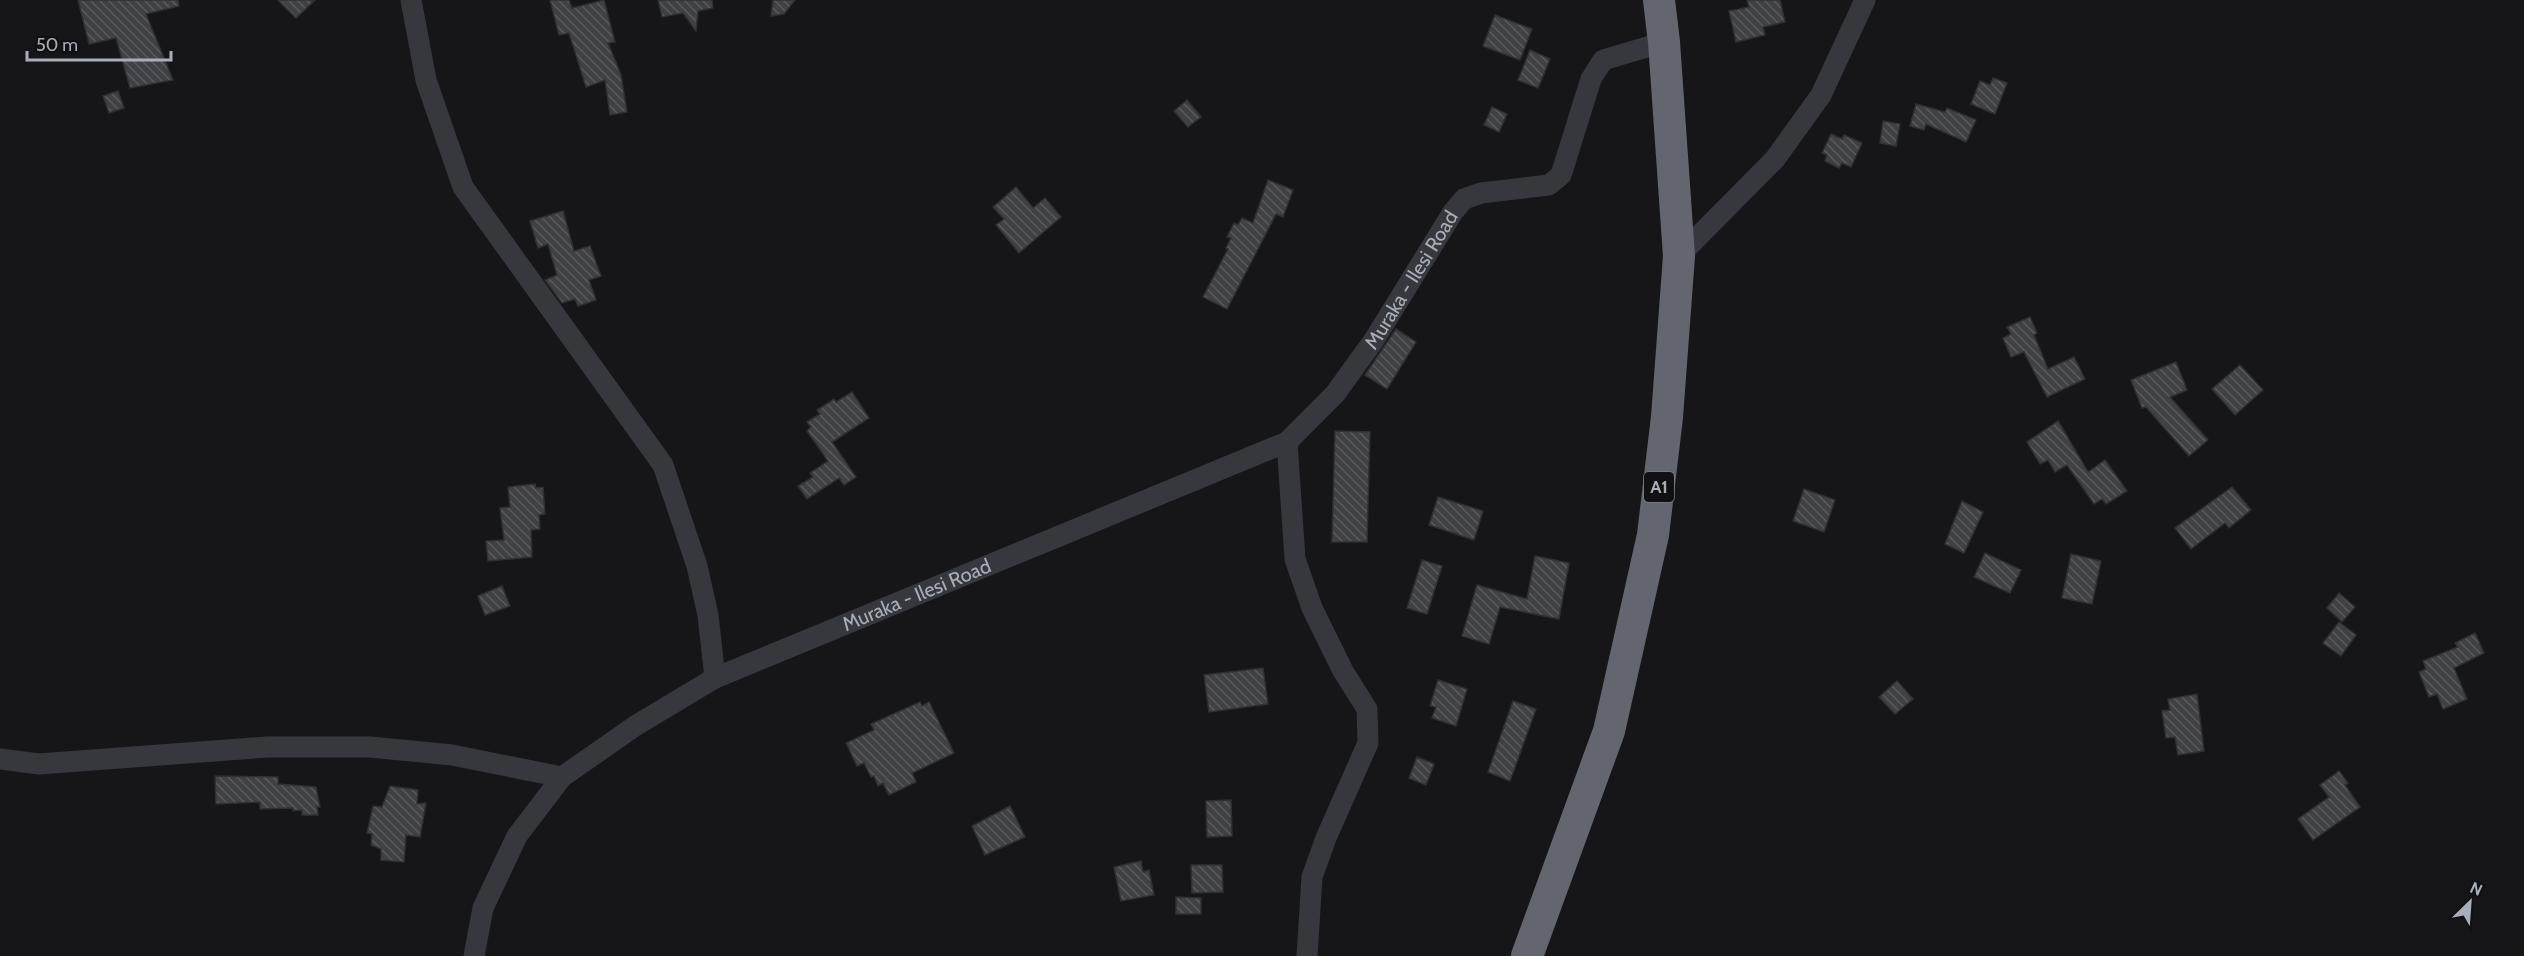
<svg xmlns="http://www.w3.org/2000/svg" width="2524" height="956" viewBox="0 0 2524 956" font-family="Cabin,sans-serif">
	<defs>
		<pattern id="building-back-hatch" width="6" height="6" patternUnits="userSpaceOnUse" patternTransform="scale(1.5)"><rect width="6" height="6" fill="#404145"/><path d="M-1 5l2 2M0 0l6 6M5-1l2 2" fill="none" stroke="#595a5e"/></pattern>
	</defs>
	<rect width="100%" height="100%" fill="#161618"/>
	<!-- building -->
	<g fill="url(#building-back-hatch)" stroke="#303034" stroke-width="1.5">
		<path d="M78 0H178L179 6 146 14 173 80 130 88 116 38 89 44Z"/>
		<path d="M278 0H315L296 18Z"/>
		<path d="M550 0H569L572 8 604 0 615 42 608 43 621 75 627 112 610 115 605 80 586 87 569 33 559 35Z"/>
		<path d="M658 0H712L713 8 698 11 696 31 683 13 662 17Z"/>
		<path d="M773 0H795L784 14 771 16Z"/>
		<path d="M1747 0H1780L1785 22 1763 27 1765 35 1736 42 1729 11 1749 7Z"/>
		<path d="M1495 15 1532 29 1520 60 1483 46Z"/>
		<path d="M1530 50 1550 59 1538 88 1518 80Z"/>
		<path d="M1993 78 2007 83 1995 114 1971 104 1980 81 1990 85Z"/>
		<path d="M118 91 124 108 109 113 103 96Z"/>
		<path d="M1187 100 1201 117 1188 127 1174 111Z"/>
		<path d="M1916 104 1945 112 1947 108 1976 120 1966 142 1926 124 1924 130 1910 126Z"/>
		<path d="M1492 107 1507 114 1499 132 1484 125Z"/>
		<path d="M1883 121 1900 124 1896 146 1880 143Z"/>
		<path d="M1831 134 1842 139 1844 135 1862 143 1851 167 1842 163 1839 168 1825 161 1827 155 1822 153Z"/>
		<path d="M1268 180 1293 190 1283 217 1276 214 1227 309 1203 297 1228 249 1226 248 1231 238 1227 237 1234 223 1238 225 1242 218 1253 223Z"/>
		<path d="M1016 187 1033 208 1045 198 1061 217 1019 253 996 225 1004 219 993 207Z"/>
		<path d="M563 211 574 251 590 246 601 276 589 280 596 300 578 306 575 299 562 303 545 280 557 275 548 244 538 248 530 221Z"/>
		<path d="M2030 317 2037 333 2034 335 2048 369 2074 357 2085 379 2047 397 2024 352 2011 357 2003 338 2011 334 2007 327Z"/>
		<path d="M1396 329 1416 342 1387 389 1365 375Z"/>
		<path d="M2176 362 2187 390 2170 397 2208 440 2189 456 2146 407 2142 408 2131 380Z"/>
		<path d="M2240 365 2263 390 2235 415 2212 389Z"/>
		<path d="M852 392 869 418 832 442 856 477 844 485 839 478 807 499 798 486 813 477 810 473 828 461 807 431 811 427 807 422 820 414 817 410 834 399 836 402Z"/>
		<path d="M2058 421 2088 472 2105 460 2127 491 2106 504 2102 499 2094 504 2067 465 2055 472 2048 460 2040 464 2027 442Z"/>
		<path d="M1335 431 1370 432 1367 542H1332Z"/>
		<path d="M535 484 536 488 543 487 545 514 539 515 540 529 531 530 532 557 488 561 486 541 504 540 500 508 510 507 508 487Z"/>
		<path d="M2232 487 2251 510 2229 528 2225 523 2191 549 2175 528Z"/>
		<path d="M1804 489 1835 500 1824 532 1793 521Z"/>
		<path d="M1438 497 1483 511 1474 540 1429 525Z"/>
		<path d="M1962 501 1983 512 1964 553 1945 544Z"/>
		<path d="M1985 553 2021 570 2010 593 1974 577Z"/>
		<path d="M2071 554 2101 561 2092 604 2062 598Z"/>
		<path d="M1535 556 1569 563 1559 619 1500 607 1489 644 1462 636 1477 585 1527 599Z"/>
		<path d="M1422 560 1442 566 1427 614 1407 608Z"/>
		<path d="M502 586 510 606 485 615 478 596Z"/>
		<path d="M2339 593 2355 607 2342 622 2327 608Z"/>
		<path d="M2339 622 2356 635 2341 656 2323 643Z"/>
		<path d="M2475 633 2484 653 2454 668 2467 699 2443 709 2437 694 2429 697 2419 672 2426 669 2423 661 2458 647 2455 643Z"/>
		<path d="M1263 668 1268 704 1209 712 1204 675Z"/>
		<path d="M1438 680 1467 689 1456 726 1432 718 1436 707 1430 706Z"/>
		<path d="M1897 681 1913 699 1895 714 1879 697Z"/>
		<path d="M2197 694 2204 751 2178 755 2175 737 2166 738 2162 711 2170 710 2168 699Z"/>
		<path d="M1513 701 1536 709 1510 781 1488 772Z"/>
		<path d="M920 702 922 706 929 702 954 753 912 773 916 782 889 795 883 783 878 786 874 776 871 777 864 763 857 766 846 743 874 730 871 724Z"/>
		<path d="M1417 757 1434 764 1426 785 1409 778Z"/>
		<path d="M2339 771 2348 783 2345 785 2360 807 2313 840 2298 819 2329 797 2320 785Z"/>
		<path d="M215 776 278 777V784L316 787 320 807H317L318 815H302V810L293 811V808L260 809V802L216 804Z"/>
		<path d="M390 786 418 790 417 804 426 803 420 837 406 835 404 862 381 860V849L371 845 372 834 367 833 373 806 382 807Z"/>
		<path d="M1231 800 1232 836 1207 837 1206 801Z"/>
		<path d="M1010 806 1025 837 985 855 972 826Z"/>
		<path d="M1141 861 1143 872 1149 870 1154 895 1121 901 1114 867Z"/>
		<path d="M1191 865H1222L1223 892 1192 893Z"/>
		<path d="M1176 897 1201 898V914H1176Z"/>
	</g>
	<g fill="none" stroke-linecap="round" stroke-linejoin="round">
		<!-- minor -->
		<g stroke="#37383d" stroke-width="21">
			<path d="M411 0 426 80 463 187 663 465 697 566 708 615 715 678"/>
			<path d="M1679 256 1775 159 1821 95 1865 0"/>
			<path d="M1287 442 1295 559 1312 608 1343 671 1367 709 1368 743 1326 838 1312 877 1307 956"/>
			<path d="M0 759 39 764 268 747H370L452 755 562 777"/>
			<path id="s1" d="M474 956 483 908 517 836 562 777 635 726 715 678 1287 442 1335 394 1374 340 1453 212 1464 199 1481 193 1549 185 1561 175 1591 79 1603 60 1664 42"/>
		</g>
		<!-- highway -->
		<path stroke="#63666e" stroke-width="32" d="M1527 956 1609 731 1653 535 1667 417 1679 256 1664 42 1659 0"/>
	</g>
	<g text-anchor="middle" stroke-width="5" stroke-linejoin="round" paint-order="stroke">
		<!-- shield labels -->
		<rect fill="#111113" stroke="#7b7e86" stroke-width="1.5" x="1644" y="472" width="30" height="30" rx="4.5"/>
		<g font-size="18" font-weight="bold" fill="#a8adb8">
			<text x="1659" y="493">A1</text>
		</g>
		<!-- street labels -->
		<g font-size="20" fill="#a8adb8" stroke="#111113">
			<text dy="7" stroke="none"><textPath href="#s1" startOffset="1209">Muraka - Ilesi Road</textPath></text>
			<text dy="7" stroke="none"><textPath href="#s1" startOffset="603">Muraka - Ilesi Road</textPath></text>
		</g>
	</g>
	<!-- north arrow -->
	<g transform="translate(2470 902) rotate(25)" stroke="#111113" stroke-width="4.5" paint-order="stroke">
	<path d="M0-4.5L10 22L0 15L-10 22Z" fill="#a8adb8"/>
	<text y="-9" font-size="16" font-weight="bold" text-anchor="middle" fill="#a8adb8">N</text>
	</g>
	<!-- scale -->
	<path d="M27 51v9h144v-9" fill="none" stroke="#a8adb8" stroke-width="3"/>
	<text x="36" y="51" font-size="18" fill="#a8adb8" stroke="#111113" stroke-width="4.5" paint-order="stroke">50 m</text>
</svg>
